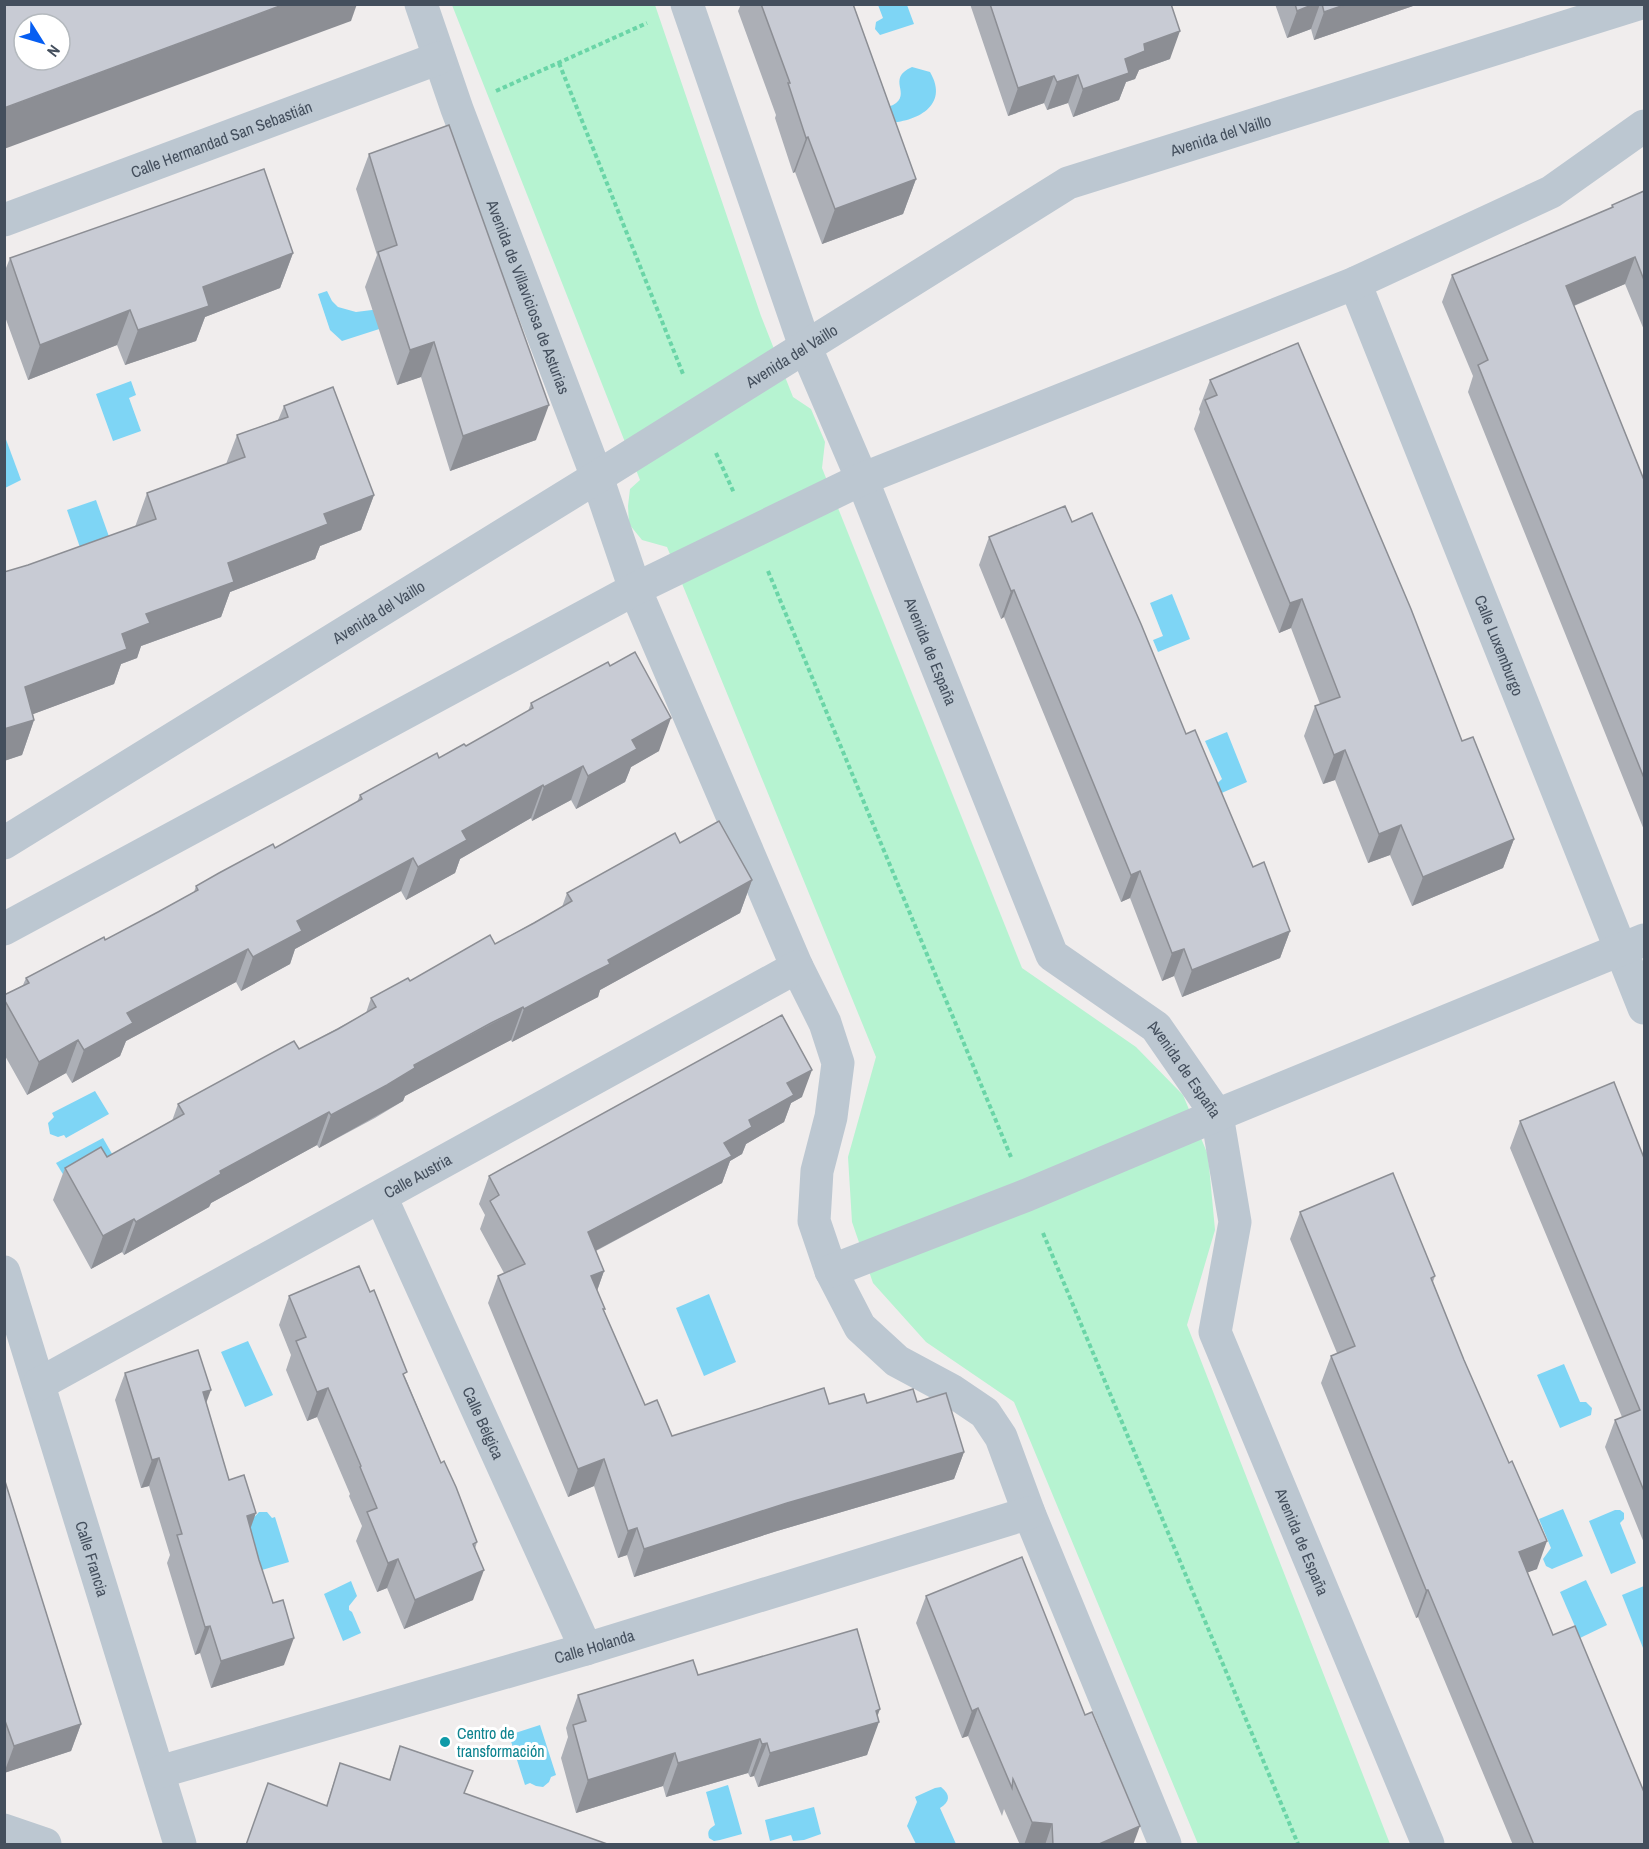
<svg xmlns="http://www.w3.org/2000/svg" width="1649" height="1849" viewBox="0 0 1649 1849" font-family="'Archivo Narrow',sans-serif">
	<rect width="100%" height="100%" fill="#f0eded"/>
	<!-- green -->
	<path fill="#b6f3d1" d="M452 5H655L761 316 793 397 811 409 825 442 822 468 1022 968 1136 1047 1183 1095 1208 1155 1215 1230 1187 1325 1390 1844H1198L1014 1402 926 1342 873 1283 852 1222 848 1157 876 1057 667 547 642 540 629 524 628 506 630 489 640 480Z"/>
	<!-- water -->
	<g fill="#7ed5f5">
		<path d="M878 5H907L914 24 880 35 875 29 876 22 883 18Z"/>
		<path d="M912 67 930 72C950 106 916 122 887 123L879 110C883 108 889 107 893 105 913 94 885 79 912 67Z"/>
		<path d="M327 291 332 301 338 307 356 312 380 309 401 322 342 341 330 330 318 294Z"/>
		<path d="M131 381 136 395 129 398 141 431 113 441 96 394Z"/>
		<path d="M4 434 21 480 5 488H4Z"/>
		<path d="M96 500 112 545 83 556 67 510Z"/>
		<path d="M1172 594 1190 639 1158 652 1153 640 1163 636 1150 603Z"/>
		<path d="M1227 732 1247 782 1217 795 1213 787 1222 779 1205 741Z"/>
		<path d="M95 1091 109 1114 66 1138 64 1135 58 1137 50 1134 48 1123 54 1117 52 1113Z"/>
		<path d="M103 1138 119 1166 69 1184 56 1163Z"/>
		<path d="M709 1294 736 1362 704 1376 676 1308Z"/>
		<path d="M248 1341 273 1395 245 1407 221 1352Z"/>
		<path d="M1564 1364 1580 1402H1586L1592 1408 1591 1415 1560 1428 1537 1375Z"/>
		<path d="M1563 1509 1583 1556 1552 1569 1546 1566 1543 1559 1551 1548 1539 1519Z"/>
		<path d="M1615 1510H1620L1624 1513V1519L1620 1523 1636 1563 1611 1574 1589 1521Z"/>
		<path d="M259 1512H267L272 1518 275 1517 289 1562 262 1570 248 1524Z"/>
		<path d="M1586 1580 1607 1625 1580 1638 1560 1592Z"/>
		<path d="M351 1581 357 1596 349 1606V1610L352 1612 361 1633 343 1641 324 1594Z"/>
		<path d="M1644 1586V1647L1643 1648 1622 1595Z"/>
		<path d="M540 1725 556 1775 551 1777 549 1782 543 1787 536 1786 530 1783 525 1785 509 1735Z"/>
		<path d="M728 1785 742 1834 720 1840 714 1841 709 1838C707 1831 709 1829 715 1825L706 1792Z"/>
		<path d="M941 1787C951 1795 950 1802 940 1808L956 1844H916L907 1826 917 1802 915 1797 935 1788Z"/>
		<path d="M814 1807 821 1834 804 1840 793 1841 791 1835 770 1841 765 1820Z"/>
	</g>
	<g fill="none" stroke-linecap="round" stroke-linejoin="round">
		<!-- path -->
		<g stroke="#6ad5a7" stroke-width="4" stroke-dasharray="4.5 3" stroke-linecap="butt">
			<path d="M559 63 683 374"/>
			<path d="M496 91 647 23"/>
			<path d="M716 453 734 493"/>
			<path d="M768 571 1011 1157"/>
			<path d="M1043 1233 1298 1844"/>
		</g>
		<!-- minor -->
		<g stroke="#bcc7d1" stroke-width="33">
			<path id="s1" d="M421 4 457 109 597 477 635 589 797 967 825 1023 838 1063 831 1117 817 1171 814 1221 831 1271 860 1327 897 1361 951 1390 985 1413 1001 1437 1029 1513 1165 1844"/>
			<path id="s2" d="M687 4 805 346 862 479 1052 955 1156 1027 1217 1115 1235 1222 1215 1332 1428 1844"/>
			<path id="s3" d="M4 220 439 58"/>
			<path id="s4" d="M1355 283 1644 1008"/>
			<path id="s5" d="M4 843 597 477 1068 183 1638 4"/>
			<path d="M4 929 635 589 862 479 1355 283 1551 192 1644 126"/>
			<path id="s6" d="M381 1197 586 1649"/>
			<path d="M831 1271 1027 1195 1217 1115 1644 940"/>
			<path id="s7" d="M4 1272 180 1844"/>
			<path id="s8" d="M39 1384 797 967"/>
			<path id="s9" d="M159 1772 586 1649 1029 1513"/>
			<path d="M4 1830 45 1844"/>
		</g>
	</g>
	<!-- wall -->
	<g fill="#acafb6">
		<path d="M741 4H853L916 179 903 214 822 244 795 172 793 173 775 118 776 115 738 11Z"/>
		<path d="M970 4H1171L1170 59 1139 70 1135 79 1126 82 1119 100 1073 117 1068 103 1047 110 1044 103 1008 116Z"/>
		<path d="M1275 4H1413V6L1314 40 1311 29 1287 38Z"/>
		<path d="M369 154 536 440 450 471 421 377 397 385 365 287 377 255 356 189Z"/>
		<path d="M1644 191V330L1625 284 1574 306 1644 480V830L1468 392 1473 376 1442 302 1452 275 1611 208 1612 205Z"/>
		<path d="M293 253 280 288 205 317 196 341 125 365 117 345 28 380 4 314V273L10 258Z"/>
		<path d="M1210 380 1462 741 1514 839 1503 868 1412 906 1390 855 1368 863 1335 780 1323 784 1304 736 1315 706 1320 704 1291 628 1279 633 1194 429 1200 412 1199 409Z"/>
		<path d="M284 406 374 495 361 530 320 546 315 559 230 592 221 617 141 646 137 658 121 664 114 684 33 714 34 720 22 755 4 761V572L28 565 135 527 147 493 226 464 237 435 278 420Z"/>
		<path d="M1072 522 1186 734 1253 867 1290 931 1280 958 1182 997 1174 976 1162 981 1130 898 1121 902 1004 617 1001 619 979 565 989 537Z"/>
		<path d="M531 703 659 751 631 767 625 782 576 809 571 800 532 821 531 818 460 859 455 873 406 900 401 891 295 949 290 964 241 991 236 982 126 1041 120 1056 72 1083 66 1073 27 1095 4 1054V995L23 985 26 978 105 940 158 912 194 892 196 886 275 848 357 802 360 795 466 746 528 711Z"/>
		<path d="M680 843 752 880 740 913 600 990 598 997 580 1006 512 1042 511 1040 479 1056 405 1096 403 1101 375 1118 319 1148 317 1145 211 1203 209 1207 124 1255 122 1252 91 1269 53 1200 65 1168 107 1157 172 1121 178 1104 299 1049 366 1013 371 998 495 944 562 907 567 893Z"/>
		<path d="M802 1097 791 1103 784 1122 746 1144 742 1154 730 1161 722 1183 596 1251 604 1271 597 1291 604 1311 645 1405 672 1436 829 1404 917 1402 964 1452 954 1479 777 1531 634 1577 627 1555 618 1558 594 1486 568 1497 488 1303 498 1276 504 1273 480 1229 485 1215 479 1204 489 1176Z"/>
		<path d="M1520 1121 1644 1158V1543L1605 1447 1615 1420 1622 1417 1510 1148Z"/>
		<path d="M1300 1212 1435 1276 1433 1282 1537 1569 1527 1572 1553 1635 1644 1845H1513L1418 1617 1416 1618 1321 1383 1331 1356 1337 1353 1290 1239Z"/>
		<path d="M289 1296 405 1377 441 1463 477 1542 475 1549 473 1600 404 1629 387 1588 377 1592 356 1541 362 1526 349 1496 350 1494 317 1417 307 1421 286 1370 291 1355 279 1325Z"/>
		<path d="M125 1373 206 1403 229 1480 250 1528 284 1665 211 1688 200 1653 195 1655 167 1563 170 1555 149 1486 141 1488 115 1400Z"/>
		<path d="M4 1478 81 1724 71 1751 4 1773Z"/>
		<path d="M926 1596 1133 1845H1020L1004 1809 1002 1816 968 1736 962 1738 916 1623Z"/>
		<path d="M698 1675 878 1716 867 1755 758 1787 754 1776 750 1777 748 1773 666 1797 663 1786 576 1813 561 1758 568 1737 566 1728 578 1695Z"/>
		<path d="M400 1746 473 1771 326 1806 340 1763 389 1780Z"/>
	</g>
	<!-- shaded-wall -->
	<g fill="#8c8e94">
		<path d="M285 4H357L351 21 4 149V108Z"/>
		<path d="M1314 4H1320L1311 29 1287 38 1297 11Z"/>
		<path d="M1347 4H1413V6L1314 40 1324 12Z"/>
		<path d="M1180 31 1170 59 1139 70 1135 79 1126 82 1119 100 1073 117 1083 89 1144 44Z"/>
		<path d="M1078 75 1068 103 1047 110 1057 82Z"/>
		<path d="M1054 76 1044 103 1008 116 1018 88Z"/>
		<path d="M808 137 795 172 793 173 806 138Z"/>
		<path d="M916 179 903 214 822 244 835 209Z"/>
		<path d="M293 253 280 288 205 317 196 341 125 365 138 330 203 287Z"/>
		<path d="M1635 257 1625 284 1556 313 1566 286Z"/>
		<path d="M130 310 117 345 28 380 40 345Z"/>
		<path d="M434 342 421 377 397 385 410 350Z"/>
		<path d="M549 405 536 440 450 471 463 436Z"/>
		<path d="M374 495 361 530 320 546 315 559 230 592 221 617 141 646 137 658 121 664 114 684 12 722 25 687 122 634 146 614 228 563 324 514Z"/>
		<path d="M1014 590 1004 617 1001 619 1011 591Z"/>
		<path d="M1302 599 1291 628 1279 633 1290 603Z"/>
		<path d="M671 718 659 751 631 767 625 782 576 809 588 776 632 740Z"/>
		<path d="M34 720 22 755 4 761V729Z"/>
		<path d="M1345 750 1335 780 1323 784 1334 755Z"/>
		<path d="M583 766 571 800 532 821 544 787Z"/>
		<path d="M543 785 531 818 460 859 455 873 406 900 418 867 462 831Z"/>
		<path d="M1401 825 1390 855 1368 863 1379 834Z"/>
		<path d="M1514 839 1503 868 1412 906 1423 877Z"/>
		<path d="M413 858 401 891 295 949 290 964 241 991 253 957 297 921 341 897Z"/>
		<path d="M1140 871 1130 898 1121 902 1131 875Z"/>
		<path d="M752 880 740 913 600 990 598 997 512 1042 524 1009 608 960Z"/>
		<path d="M1290 931 1280 958 1182 997 1192 970Z"/>
		<path d="M248 949 236 982 126 1041 120 1056 72 1083 84 1050 127 1013Z"/>
		<path d="M1184 949 1174 976 1162 981 1172 953Z"/>
		<path d="M523 1007 511 1040 405 1096 403 1101 319 1148 331 1115 414 1065Z"/>
		<path d="M78 1040 66 1073 27 1095 39 1062Z"/>
		<path d="M812 1070 802 1097 791 1103 784 1122 746 1144 742 1154 730 1161 722 1183 578 1260 588 1232 724 1143 749 1120 787 1083Z"/>
		<path d="M329 1112 317 1145 211 1203 209 1207 124 1255 136 1222 220 1171Z"/>
		<path d="M134 1219 122 1252 91 1269 103 1236Z"/>
		<path d="M604 1271 594 1299 591 1276Z"/>
		<path d="M328 1388 317 1417 307 1421 317 1392Z"/>
		<path d="M211 1390 201 1417 203 1392Z"/>
		<path d="M964 1452 954 1479 777 1531 634 1577 644 1549 787 1503Z"/>
		<path d="M159 1458 149 1486 141 1488 152 1460Z"/>
		<path d="M604 1459 594 1486 568 1497 578 1469Z"/>
		<path d="M256 1513 246 1541 247 1516Z"/>
		<path d="M637 1528 627 1555 618 1558 628 1531Z"/>
		<path d="M1547 1541 1537 1569 1509 1580 1519 1552Z"/>
		<path d="M398 1559 387 1588 377 1592 388 1563Z"/>
		<path d="M484 1570 473 1600 404 1629 415 1600Z"/>
		<path d="M1426 1590H1428L1418 1617 1416 1618Z"/>
		<path d="M210 1626 200 1653 195 1655 205 1627Z"/>
		<path d="M294 1638 284 1665 211 1688 221 1661Z"/>
		<path d="M978 1708 968 1736 962 1738 972 1711Z"/>
		<path d="M880 1709 875 1723 879 1722 867 1755 758 1787 770 1753Z"/>
		<path d="M81 1724 71 1751 4 1773 14 1746Z"/>
		<path d="M760 1739 748 1773 666 1797 678 1763Z"/>
		<path d="M767 1743 754 1776 750 1777 762 1744Z"/>
		<path d="M675 1753 663 1786 576 1813 588 1780Z"/>
		<path d="M1032 1822 1052 1824 1045 1845H1024Z"/>
		<path d="M1140 1826 1133 1845H1097Z"/>
	</g>
	<!-- building -->
	<g fill="#c8cbd4" stroke="#8c8e94" stroke-width="1.5" fill-rule="evenodd">
		<path d="M4 4H285L4 108ZM24 24H60V60H24Z"/>
		<path d="M761 4H853L916 179 835 209 808 137 806 138 788 83H790Z"/>
		<path d="M990 4H1171L1180 31 1144 44 1145 51 1125 59 1129 73 1083 89 1078 75 1057 82 1054 76 1018 88Z"/>
		<path d="M1295 4H1314L1297 11Z"/>
		<path d="M1322 4H1347L1324 12Z"/>
		<path d="M449 125 549 405 463 436 434 342 410 350 378 252 397 245 369 154Z"/>
		<path d="M264 169 293 253 203 287 209 306 138 330 130 310 40 345 10 258Z"/>
		<path d="M1644 191V280L1635 257 1566 286 1644 480V778L1478 365 1488 360 1452 275 1613 207 1612 205Z"/>
		<path d="M1298 343 1411 609 1462 741 1473 737 1514 839 1423 877 1401 825 1379 834 1345 750 1334 755 1315 706 1340 697 1302 599 1290 603 1205 400 1217 395 1210 380Z"/>
		<path d="M333 387 374 495 324 514 328 524 228 563 234 582 146 614 150 623 122 634 127 649 25 687 34 720 4 729V572L28 565 156 519 147 493 245 457 237 435 288 417 284 406Z"/>
		<path d="M1065 506 1072 522 1092 513 1141 624 1186 734 1195 730 1253 867 1264 862 1290 931 1192 970 1184 949 1172 953 1140 871 1131 875 1014 590 1011 591 989 537Z"/>
		<path d="M635 652 671 718 632 740 637 749 588 776 583 766 544 787 543 785 462 831 467 840 418 867 413 858 341 897 297 921 302 931 253 957 248 949 127 1013 133 1023 84 1050 78 1040 39 1062 4 999V995L29 983 26 978 104 937 105 940 158 912 198 890 196 886 219 873 273 844 275 848 362 799 360 795 437 753 439 758 464 744 466 746 533 708 531 703 608 662 610 666Z"/>
		<path d="M719 821 752 880 608 960 610 964 592 973 524 1009 523 1007 491 1023 414 1065 415 1068 387 1085 331 1115 329 1112 220 1171 221 1174 136 1222 134 1219 103 1236 65 1168 101 1147 107 1157 184 1114 178 1104 294 1041 299 1049 338 1029 376 1007 371 998 408 978 410 981 490 935 495 944 534 923 572 901 567 893 675 833 680 843Z"/>
		<path d="M782 1015 812 1070 787 1083 794 1095 749 1120 752 1127 724 1143 732 1156 588 1232 604 1271 591 1276 605 1309H603L645 1405 657 1400 672 1436 824 1388 829 1404 864 1394 867 1403 913 1389 917 1402 946 1393 964 1452 787 1503 644 1549 637 1528 628 1531 604 1459 578 1469 498 1276 525 1264 490 1201 499 1195 489 1176Z"/>
		<path d="M1614 1082 1644 1158V1491L1615 1420 1640 1410 1520 1121Z"/>
		<path d="M1393 1173 1435 1276 1431 1278 1464 1360 1509 1463 1512 1461 1547 1541 1519 1552 1553 1635 1575 1626 1644 1792V1845H1534L1428 1590H1426L1331 1356 1355 1346 1300 1212Z"/>
		<path d="M359 1266 370 1292 374 1290 407 1372 403 1374 441 1463 444 1461 456 1487 477 1542 473 1544 484 1570 415 1600 398 1559 388 1563 367 1512 377 1508 360 1467 361 1466 328 1388 317 1392 296 1341 306 1337 289 1296Z"/>
		<path d="M198 1350 211 1390 203 1392 229 1480 244 1475 256 1513 247 1516 259 1560 273 1603 283 1600 294 1638 221 1661 210 1626 205 1627 177 1535 182 1534 159 1458 152 1460 125 1373Z"/>
		<path d="M4 1478 81 1724 14 1746 4 1718Z"/>
		<path d="M1022 1557 1085 1715 1092 1712 1140 1826 1097 1845H1053L1052 1824 1032 1822 1013 1779 1012 1788 978 1708 972 1711 926 1596Z"/>
		<path d="M857 1629 880 1709 876 1711 879 1722 770 1753 767 1743 762 1744 760 1739 678 1763 675 1753 588 1780 573 1725 586 1721 578 1695 693 1660 698 1675Z"/>
		<path d="M400 1746 473 1771 464 1793 610 1845H246L268 1783 327 1806 340 1763 390 1780Z"/>
	</g>
	<!-- markers -->
	<circle fill="#0f9aa8" stroke="#fff" stroke-width="2" cx="445" cy="1742" r="6"/>
	<g text-anchor="middle" stroke-width="6" stroke-linejoin="round" paint-order="stroke">
		<!-- street labels -->
		<g font-size="16" fill="#444f5d" stroke="#fff">
			<text dy="6" stroke="none"><textPath href="#s5" startOffset="1412">Avenida del Vaillo</textPath></text>
			<text dy="6" stroke="none"><textPath href="#s3" startOffset="232">Calle Hermandad San Sebastián</textPath></text>
			<text dy="6" stroke="none"><textPath href="#s1" startOffset="312">Avenida de Villaviciosa de Asturias</textPath></text>
			<text dy="6" stroke="none"><textPath href="#s5" startOffset="926">Avenida del Vaillo</textPath></text>
			<text dy="6" stroke="none"><textPath href="#s5" startOffset="440">Avenida del Vaillo</textPath></text>
			<text dy="6" stroke="none"><textPath href="#s4" startOffset="390">Calle Luxemburgo</textPath></text>
			<text dy="6" stroke="none"><textPath href="#s2" startOffset="692">Avenida de España</textPath></text>
			<text dy="6" stroke="none"><textPath href="#s2" startOffset="1196">Avenida de España</textPath></text>
			<text dy="6" stroke="none"><textPath href="#s8" startOffset="432">Calle Austria</textPath></text>
			<text dy="6" stroke="none"><textPath href="#s6" startOffset="248">Calle Bélgica</textPath></text>
			<text dy="6" stroke="none"><textPath href="#s2" startOffset="1700">Avenida de España</textPath></text>
			<text dy="6" stroke="none"><textPath href="#s7" startOffset="300">Calle Francia</textPath></text>
			<text dy="6" stroke="none"><textPath href="#s9" startOffset="453">Calle Holanda</textPath></text>
		</g>
		<!-- culture labels -->
		<g font-size="16" fill="#0d838f" stroke="#fff" text-anchor="start">
			<text x="457" y="1739">Centro de<tspan x="457" dy="18">transformación</tspan></text>
		</g>
	</g>
	<!-- border -->
	<rect width="1649" height="1849" fill="none" stroke="#444f5d" stroke-width="12"/>
	<!-- north arrow -->
	<g transform="translate(42 42) rotate(127)"><circle r="28" fill="#ffffff" stroke="#b4b9be" stroke-width="1.5"/>
	<path d="M0-4.5L10 22L0 15L-10 22Z" fill="#065ef2"/>
	<text y="-9" font-size="16" font-weight="bold" text-anchor="middle" fill="#444f5d">N</text>
	</g>
</svg>
